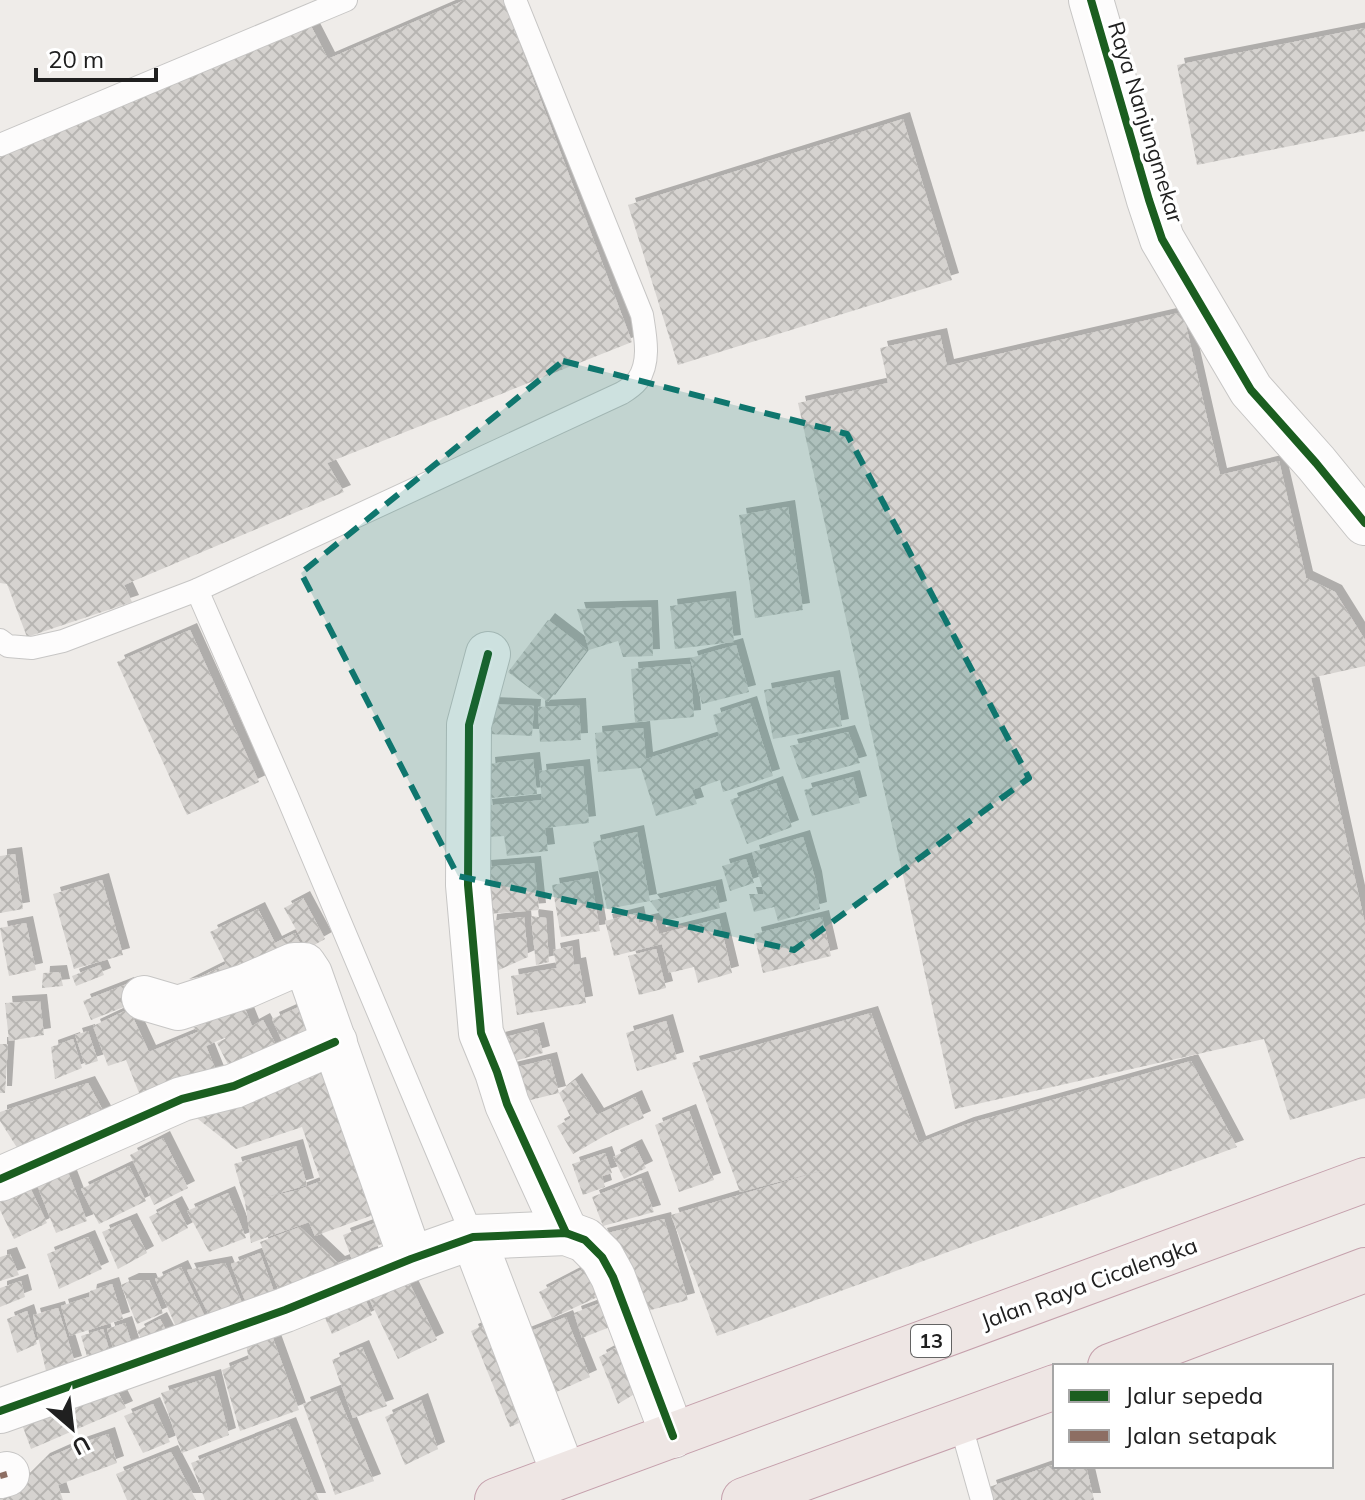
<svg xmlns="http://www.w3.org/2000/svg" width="1365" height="1500" viewBox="0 0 1365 1500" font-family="Mulish,sans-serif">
	<defs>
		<pattern id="building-cross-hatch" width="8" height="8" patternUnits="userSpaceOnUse" patternTransform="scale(2)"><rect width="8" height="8" fill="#d6d3d0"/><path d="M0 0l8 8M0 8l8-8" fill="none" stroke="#b7b5b2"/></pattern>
		<filter id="shadow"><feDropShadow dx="7" dy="-7" stdDeviation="0" flood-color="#0004"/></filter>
	</defs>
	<rect width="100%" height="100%" fill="#efece9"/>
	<!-- building -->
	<g fill="url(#building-cross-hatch)" filter="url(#shadow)">
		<path d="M465 0H503L632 342 327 463 344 492 124 585 132 602 27 637 7 584 0 583V157L311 26 328 59Z"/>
		<path d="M1365 28V131L1197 165 1177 65Z"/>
		<path d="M903 119 952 280 678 365 628 205Z"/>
		<path d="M1183 312 1220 475 1279 461 1306 578 1335 592 1365 640V666L1311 678 1365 924V1098L1290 1120 1264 1039 955 1109 798 403 888 383 880 348 940 335 947 366Z"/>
		<path d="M788 507 803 610 755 618 739 515Z"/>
		<path d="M729 598 734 642 675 649 670 606Z"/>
		<path d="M651 607 653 656 623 657 618 641 589 650 577 609Z"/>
		<path d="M548 620 587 650 548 702 508 672Z"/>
		<path d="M190 630 259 782 187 815 117 662Z"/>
		<path d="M736 645 749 692 702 704 690 658Z"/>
		<path d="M690 664 694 717 635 722 631 669Z"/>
		<path d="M833 677 842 726 773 739 764 690Z"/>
		<path d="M750 703 773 776 723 792 720 780 692 790 697 804 656 816 641 768 598 772 595 733 643 728 646 759 719 736 713 715Z"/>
		<path d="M489 704 534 706 532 736 488 734Z"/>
		<path d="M579 705 581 740 540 742 538 707Z"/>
		<path d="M848 732 860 763 802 779 790 746Z"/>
		<path d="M533 759 537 794 491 798 488 764Z"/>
		<path d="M583 766 589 823 545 828 548 851 507 856 504 836 489 837 485 806 542 800 539 771Z"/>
		<path d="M853 777 860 803 812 816 804 790Z"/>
		<path d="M776 783 792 827 747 844 730 800Z"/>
		<path d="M637 832 650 901 715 886 720 908 665 921 650 901 607 909 593 842Z"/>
		<path d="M803 837 815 878 820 909 778 921 774 907 754 912 749 894H764L752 852Z"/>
		<path d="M15 854 23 909 0 913V856Z"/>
		<path d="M746 859 754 883 730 891 722 866Z"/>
		<path d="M534 863 539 910 488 914 484 867Z"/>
		<path d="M591 878 600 931 561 937 552 885Z"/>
		<path d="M102 880 123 955 74 969 53 894Z"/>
		<path d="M303 898 325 939 307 949 284 908Z"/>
		<path d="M258 909 275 943 295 933 308 959 182 986 226 964 210 932Z"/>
		<path d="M637 913 639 923 655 919 659 934 719 919 732 973 698 983 694 967 669 973 662 944 614 956 605 921Z"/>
		<path d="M531 916 546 918 549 962 536 965Z"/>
		<path d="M524 917 528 957 483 977 490 921Z"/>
		<path d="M822 917 831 956 763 973 754 934Z"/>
		<path d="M26 923 36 970 9 976 0 928Z"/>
		<path d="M572 946 574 965 579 964 586 1003 517 1015 511 976 557 968 553 950Z"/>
		<path d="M656 949 666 988 639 995 628 956Z"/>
		<path d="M100 965 104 975 76 986 72 976Z"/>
		<path d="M60 972 63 986 42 988 43 973Z"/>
		<path d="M127 984 134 1003 91 1020 83 1001Z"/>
		<path d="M40 1001 44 1035 9 1041 5 1003Z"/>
		<path d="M312 1001 328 1035 288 1054 272 1019Z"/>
		<path d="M244 1006 252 1026 263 1020 284 1060 238 1084 217 1043 238 1032 206 1046 217 1073 143 1103 126 1060 108 1066 93 1026 129 1009 149 1052 200 1031 193 1028Z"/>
		<path d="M871 1013 919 1143 967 1124 1191 1061 1237 1147 717 1336 671 1215 835 1167 740 1192 692 1063Z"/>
		<path d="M666 1021 677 1059 637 1071 626 1033Z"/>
		<path d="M537 1029 543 1053 504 1064 498 1039Z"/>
		<path d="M88 1031 98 1061 85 1065 75 1035Z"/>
		<path d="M73 1039 82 1068 55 1079 51 1047Z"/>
		<path d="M0 1044H8L5 1093H0Z"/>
		<path d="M341 1052 395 1207 315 1236 309 1222 251 1243 245 1202 234 1164 296 1146 307 1185 259 1199 298 1190 321 1181 302 1127 236 1149 184 1108Z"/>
		<path d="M550 1059 559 1093 510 1105 501 1071Z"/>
		<path d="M575 1080 597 1115 635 1097 644 1118 606 1135 573 1154 557 1126 571 1118 559 1093Z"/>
		<path d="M88 1083 107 1118 23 1157 0 1121V1112Z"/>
		<path d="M689 1111 714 1180 679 1192 655 1125Z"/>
		<path d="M163 1138 188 1188 154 1205 130 1155Z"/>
		<path d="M635 1146 646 1168 624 1179 613 1157Z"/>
		<path d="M605 1153 612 1173 602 1176 605 1187 583 1195 572 1164Z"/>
		<path d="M63 1159 87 1221 56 1233 32 1172Z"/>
		<path d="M129 1166 146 1201 99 1224 81 1189Z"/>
		<path d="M24 1175 47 1223 14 1239 0 1210V1186Z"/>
		<path d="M641 1178 654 1212 603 1226 592 1197Z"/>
		<path d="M228 1193 246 1238 209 1252 187 1211Z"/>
		<path d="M175 1203 188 1228 162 1242 149 1217Z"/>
		<path d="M393 1216 400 1237 369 1249 376 1266 359 1279 343 1235Z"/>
		<path d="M664 1219 688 1300 632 1315 600 1235Z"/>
		<path d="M130 1220 147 1253 118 1269 102 1232Z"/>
		<path d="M300 1227 338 1263 348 1259 353 1272 282 1299 260 1242Z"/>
		<path d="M88 1237 102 1269 59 1289 47 1254Z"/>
		<path d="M260 1253 277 1300 249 1311 231 1264Z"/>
		<path d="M10 1254 19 1275 0 1281V1257Z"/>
		<path d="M225 1263 245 1310 212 1321 187 1270Z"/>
		<path d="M181 1267 208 1323 180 1336 155 1279Z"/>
		<path d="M587 1267 602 1295 552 1318 539 1292Z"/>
		<path d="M404 1272 437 1340 398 1359 365 1290Z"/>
		<path d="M132 1280H149L163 1313 137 1324 121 1285Z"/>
		<path d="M21 1281 25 1297 0 1307V1288Z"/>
		<path d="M112 1284 123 1319 70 1336 61 1306 89 1297 90 1291Z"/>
		<path d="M362 1292 372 1315 332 1334 322 1311Z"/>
		<path d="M603 1302 615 1325 582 1338 574 1313Z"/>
		<path d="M58 1308 75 1363 46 1371 33 1315Z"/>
		<path d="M27 1311 37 1344 17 1353 7 1319Z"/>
		<path d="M566 1317 590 1377 543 1398 516 1337Z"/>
		<path d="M160 1319 169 1336 146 1348 137 1331Z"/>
		<path d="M125 1323 137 1360 119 1366 107 1329Z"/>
		<path d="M486 1324 518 1361 499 1369 519 1423 510 1427 471 1331Z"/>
		<path d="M103 1329 114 1366 92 1373 81 1336Z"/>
		<path d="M270 1330 299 1410 240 1431 222 1370 249 1359 245 1340Z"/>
		<path d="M630 1340 646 1387 618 1404 599 1357Z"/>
		<path d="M362 1347 387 1406 353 1418 332 1360Z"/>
		<path d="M214 1376 229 1435 182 1453 161 1393Z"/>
		<path d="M112 1380 126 1408 31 1449 20 1419Z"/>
		<path d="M336 1391 374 1481 335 1495 303 1404Z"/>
		<path d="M421 1400 438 1449 405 1465 385 1417Z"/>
		<path d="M153 1404 170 1442 143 1453 124 1416Z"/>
		<path d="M289 1424 319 1500H205L191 1463Z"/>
		<path d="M108 1434 117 1463 58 1485 63 1500H0V1486L24 1479 43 1460 79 1444Z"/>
		<path d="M171 1452 196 1500H127L116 1474Z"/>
		<path d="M1055 1464V1466H1086L1094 1500H993L989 1487Z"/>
	</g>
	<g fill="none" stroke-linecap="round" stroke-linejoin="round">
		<defs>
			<g id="service">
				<path d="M0 145 346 0"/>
				<path d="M197 590 287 796 473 1237"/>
				<path d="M0 640 8 646 32 648 63 641 197 590 622 393C627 390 634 385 638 380 651 361 645 335 642 315L515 0"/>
				<path d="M960 1422 982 1500"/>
			</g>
			<g id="minor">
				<path d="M488 654 469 725 468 885 481 1033 497 1072 507 1104 566 1233"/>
				<path d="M144 998 178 1008 246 986 294 965H304L310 974 411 1259"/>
				<path d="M0 1179 182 1099 234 1086 335 1042"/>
				<path d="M473 1237 564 1475"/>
				<path d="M0 1411 285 1310 411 1259 473 1237 566 1233 585 1240 602 1257 613 1277 673 1436"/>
				<path d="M0 1476 7 1474"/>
			</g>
			<path id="tertiary" d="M1091 0 1149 200 1162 239 1251 390 1316 463 1365 523"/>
			<g id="trunk">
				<path d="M1110 1366 1365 1270"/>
				<path d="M497 1500 1365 1180"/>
				<path d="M744 1500 1055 1387"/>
			</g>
		</defs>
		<!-- service casing -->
		<use href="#service" stroke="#c7c6c5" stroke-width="24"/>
		<!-- minor casing -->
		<use href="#minor" stroke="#c7c6c5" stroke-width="46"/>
		<!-- tertiary casing -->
		<use href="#tertiary" stroke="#c7c6c5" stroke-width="46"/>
		<!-- trunk casing -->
		<use href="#trunk" stroke="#c5a0ac" stroke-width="46"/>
		<!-- service -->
		<use href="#service" stroke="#fdfcfc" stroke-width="22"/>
		<!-- minor -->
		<use href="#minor" stroke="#fdfcfc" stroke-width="44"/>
		<!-- tertiary -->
		<use href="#tertiary" stroke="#fdfcfc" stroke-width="44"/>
		<!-- trunk -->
		<use href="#trunk" stroke="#eee6e4" stroke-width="44"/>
		<!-- quiet -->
		<path stroke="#8d6e63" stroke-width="6" stroke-dasharray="12 6" stroke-linecap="butt" d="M0 1476 7 1474"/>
		<defs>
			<g id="cycleway">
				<path d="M1091 0 1149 200 1162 239 1251 390 1316 463 1365 523"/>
				<path d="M488 654 469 725 468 885 481 1033 497 1072 507 1104 566 1233"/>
				<path d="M0 1179 182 1099 234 1086 335 1042"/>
				<path d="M0 1411 285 1310 411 1259 473 1237 566 1233 585 1240 602 1257 613 1277 673 1436"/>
			</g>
		</defs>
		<!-- cycleway casing -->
		<use href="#cycleway" stroke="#fff" stroke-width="13"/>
		<!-- cycleway -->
		<use href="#cycleway" stroke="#1b5e20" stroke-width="8"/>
	</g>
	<!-- marked area -->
	<path fill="#0f766e" fill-opacity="0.2" stroke="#0f766e" stroke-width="6" stroke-dasharray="16 10" stroke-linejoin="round" d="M563 361 847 434 1029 778 794 950 458 876 301 573Z"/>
	<g text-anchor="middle" stroke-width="7" stroke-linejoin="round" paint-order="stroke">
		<!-- shield labels -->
		<rect fill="#fff" stroke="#636363" stroke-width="2" x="911" y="1325" width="40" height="32" rx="6"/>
		<g font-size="20" font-weight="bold" fill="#202020">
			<text x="931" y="1348">13</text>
		</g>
		<!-- street labels -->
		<g font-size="22" fill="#202020" stroke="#fff">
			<text transform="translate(1146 122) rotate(73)" y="8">Raya Nanjungmekar</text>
			<text transform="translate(1089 1283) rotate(-20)" y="8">Jalan Raya Cicalengka</text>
		</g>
	</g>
	<!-- legend -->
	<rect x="1053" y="1364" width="280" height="104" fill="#ffffff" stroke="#a6a6a6" stroke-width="2"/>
	<rect x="1069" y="1390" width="40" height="12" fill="#1b5e20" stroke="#a6a6a6" stroke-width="2"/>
	<text x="1125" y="1404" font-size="24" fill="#202020">Jalur sepeda</text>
	<rect x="1069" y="1430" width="40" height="12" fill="#8d6e63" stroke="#a6a6a6" stroke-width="2"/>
	<text x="1125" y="1444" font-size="24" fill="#202020">Jalan setapak</text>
	<!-- north arrow -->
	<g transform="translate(72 1428) rotate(152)" stroke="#ffffff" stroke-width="6" paint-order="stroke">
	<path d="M0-6L14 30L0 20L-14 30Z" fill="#202020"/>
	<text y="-12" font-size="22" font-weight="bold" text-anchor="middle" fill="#202020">U</text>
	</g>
	<!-- scale -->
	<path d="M36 68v12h120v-12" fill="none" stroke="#202020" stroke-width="4"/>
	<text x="48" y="68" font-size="24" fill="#202020" stroke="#ffffff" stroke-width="6" paint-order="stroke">20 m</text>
</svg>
